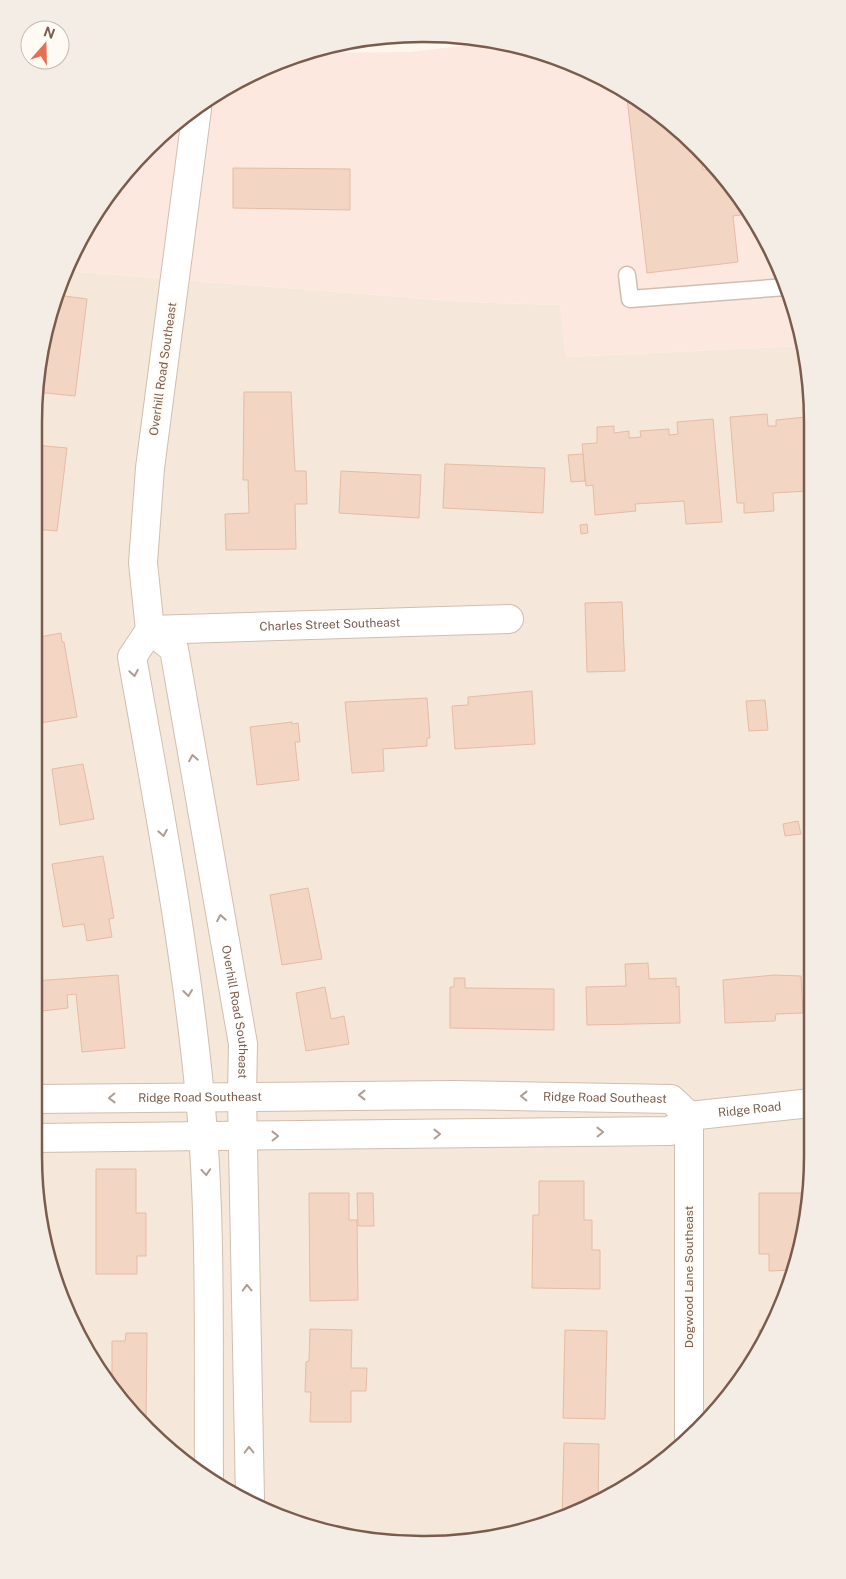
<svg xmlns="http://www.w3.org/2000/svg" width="846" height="1579" viewBox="0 0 846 1579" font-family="'Public Sans',sans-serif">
	<rect width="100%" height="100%" fill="#fdf6ec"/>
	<!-- residential -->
	<path fill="#f5e8da" d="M66 271 466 302 560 305 566 357 802 346 809 372 811 1181 799 1256 772 1328 698 1431 595 1505 524 1532 449 1544 323 1532 207 1480 114 1393 55 1281 34 1156 35 398 47 322Z"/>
	<!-- commercial -->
	<path fill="#fde8e0" d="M496 42 524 47 595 74 679 130 732 186 783 274 802 346 566 357 560 305 466 302 66 271 74 251 114 186 167 130 229 86 302 53 410 52Z"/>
	<!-- building -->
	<g fill="#f3d5c3" stroke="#e6bba3">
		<path d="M623 92 679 130 701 153 703 170 716 169 732 186 748 214 733 216 738 262 647 273 627 98H624Z"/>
		<path d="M233 168 350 169V210L233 208Z"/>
		<path d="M57 295 87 299 75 396 36 392 47 322Z"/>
		<path d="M244 392H291L295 471H306L307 504H295L296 549 226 550 225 514 249 513 248 480H243Z"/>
		<path d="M767 414 768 426H776V420L806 417V424H809V491L773 493 774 511 744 513V503H737L730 417Z"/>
		<path d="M713 419 722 522 686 524 684 501 635 504 636 511 595 515 593 485 586 486 582 444 597 443V427L614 426V433L629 431V438L641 437 640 431 669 429V435L678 434 677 422Z"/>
		<path d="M35 445 67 448 57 531 34 529Z"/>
		<path d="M583 454 585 481 571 482 568 455Z"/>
		<path d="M445 464 545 468 543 513 443 508Z"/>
		<path d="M341 471 421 475 419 518 339 513Z"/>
		<path d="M587 524 588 533 581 534 580 525Z"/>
		<path d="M622 602 625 671 587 672 585 603Z"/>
		<path d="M61 633 62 642H64L77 717 34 724V638Z"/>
		<path d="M804 644H810V666H805Z"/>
		<path d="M532 691 535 744 455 749 452 706 468 705V697Z"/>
		<path d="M427 698 430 738H427V746L383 749 384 771 352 773 345 702Z"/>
		<path d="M765 700 768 730 749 731 746 701Z"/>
		<path d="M292 722V724L298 723 300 742H295L299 780 257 785 250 727Z"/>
		<path d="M83 764 94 819 60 825 52 769Z"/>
		<path d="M798 821 801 834 785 836 783 824Z"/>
		<path d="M810 823V848L806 824Z"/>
		<path d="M103 856 114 918 109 919 112 937 87 941 84 924 63 927 52 864Z"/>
		<path d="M308 888 322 959 282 965 270 895Z"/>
		<path d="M648 963 649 979 676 978V987L679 986 680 1023 587 1025 586 987 626 986 625 964Z"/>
		<path d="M118 975 125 1048 82 1052 76 994 67 995 68 1008 34 1012V981Z"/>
		<path d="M774 975 801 976 803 1013 776 1014 775 1021 725 1023 723 980Z"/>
		<path d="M454 978H465V988L554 989V1030L450 1028V987H454Z"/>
		<path d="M325 987 331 1019 344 1016 349 1044 306 1051 296 993Z"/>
		<path d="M96 1169H136V1213H146V1256H137V1274H96Z"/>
		<path d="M539 1181H584V1220H592V1250H600V1289L532 1288 533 1215H539Z"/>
		<path d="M309 1193H349V1220H357L358 1300 310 1301Z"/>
		<path d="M357 1193H373L374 1226H358Z"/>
		<path d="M759 1193H806V1214L799 1256 794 1270 769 1271V1254H759Z"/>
		<path d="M310 1329 352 1330 351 1368H367L366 1391H351V1422H310L311 1392H305L306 1362 309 1361Z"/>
		<path d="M565 1330 607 1331 605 1419 563 1418Z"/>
		<path d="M759 1330H771L759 1347Z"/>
		<path d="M126 1333H147L146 1423 112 1389V1341H125Z"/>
		<path d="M564 1443 599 1444 598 1503 562 1518Z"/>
	</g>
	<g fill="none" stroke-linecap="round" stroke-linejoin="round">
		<defs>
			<path id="service" d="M627 275 630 299 786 287"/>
			<g id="minor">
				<path d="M197 109 150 468 143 563 150 630 132 657C158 803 186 949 200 1097 212 1224 208 1353 209 1481"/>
				<path id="s1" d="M150 630 174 649 243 1044 242 1096 250 1499"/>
				<path id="s2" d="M150 630 509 619"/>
				<path id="s3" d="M34 1099 454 1095 671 1099 689 1116"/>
				<path d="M689 1116V1438"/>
				<path id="s4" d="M689 1116 811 1103"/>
				<path d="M34 1138 671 1131 689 1116"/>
			</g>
		</defs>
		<!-- service casing -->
		<use href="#service" stroke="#d1beb0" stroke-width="19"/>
		<!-- minor casing -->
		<use href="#minor" stroke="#d1beb0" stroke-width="30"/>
		<!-- service -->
		<use href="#service" stroke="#fff" stroke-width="16"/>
		<!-- minor -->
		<use href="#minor" stroke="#fff" stroke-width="28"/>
	</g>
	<!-- one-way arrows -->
	<defs><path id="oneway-chevron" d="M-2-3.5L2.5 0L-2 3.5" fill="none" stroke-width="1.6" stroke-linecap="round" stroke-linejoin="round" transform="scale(1.25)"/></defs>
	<g stroke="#af9d94">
		<use href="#oneway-chevron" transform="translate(134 673) rotate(80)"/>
		<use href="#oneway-chevron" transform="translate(193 758) rotate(-100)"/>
		<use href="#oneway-chevron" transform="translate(163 833) rotate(80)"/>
		<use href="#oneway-chevron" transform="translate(221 918) rotate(-100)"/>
		<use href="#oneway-chevron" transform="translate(188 993) rotate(83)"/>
		<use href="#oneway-chevron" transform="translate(362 1095) rotate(180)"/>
		<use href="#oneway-chevron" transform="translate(524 1096) rotate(-179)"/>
		<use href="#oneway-chevron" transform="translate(112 1098) rotate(179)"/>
		<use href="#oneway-chevron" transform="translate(600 1132) rotate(-1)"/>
		<use href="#oneway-chevron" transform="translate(437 1134) rotate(-1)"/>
		<use href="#oneway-chevron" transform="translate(275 1136) rotate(-1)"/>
		<use href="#oneway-chevron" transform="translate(206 1172) rotate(86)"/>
		<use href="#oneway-chevron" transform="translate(247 1288) rotate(-91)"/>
		<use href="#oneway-chevron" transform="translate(249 1450) rotate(-91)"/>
	</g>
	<g text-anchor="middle" stroke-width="5" stroke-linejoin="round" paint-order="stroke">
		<!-- street labels -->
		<g font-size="12" fill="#7a5c4d" stroke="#fffaf3">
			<text transform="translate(163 369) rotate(-82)" y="4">Overhill Road Southeast</text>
			<text dy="4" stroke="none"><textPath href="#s2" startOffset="180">Charles Street Southeast</textPath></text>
			<text dy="4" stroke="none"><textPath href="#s1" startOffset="399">Overhill Road Southeast</textPath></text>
			<text dy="4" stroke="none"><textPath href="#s3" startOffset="166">Ridge Road Southeast</textPath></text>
			<text dy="4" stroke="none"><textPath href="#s3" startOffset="571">Ridge Road Southeast</textPath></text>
			<text dy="4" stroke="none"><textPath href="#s4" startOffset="61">Ridge Road</textPath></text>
			<text transform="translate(689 1277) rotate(-90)" y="4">Dogwood Lane Southeast</text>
		</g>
	</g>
	<!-- crop -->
	<path d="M0 0H846V1579H0ZM422 42H424A380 380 0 0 1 804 422V1156A380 380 0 0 1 424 1536H422A380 380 0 0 1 42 1156V422A380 380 0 0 1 422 42Z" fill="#f4ede6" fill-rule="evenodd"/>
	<path fill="none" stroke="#7a5c4d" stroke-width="2.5" d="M422 42H424A380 380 0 0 1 804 422V1156A380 380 0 0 1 424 1536H422A380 380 0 0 1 42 1156V422A380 380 0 0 1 422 42Z"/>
	<!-- north arrow -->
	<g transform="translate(45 45) rotate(20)"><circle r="24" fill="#fffaf3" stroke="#cabbb1"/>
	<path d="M0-4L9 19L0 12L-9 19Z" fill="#e76f51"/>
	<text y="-8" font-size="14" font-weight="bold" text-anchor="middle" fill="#7a5c4d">N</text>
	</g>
</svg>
